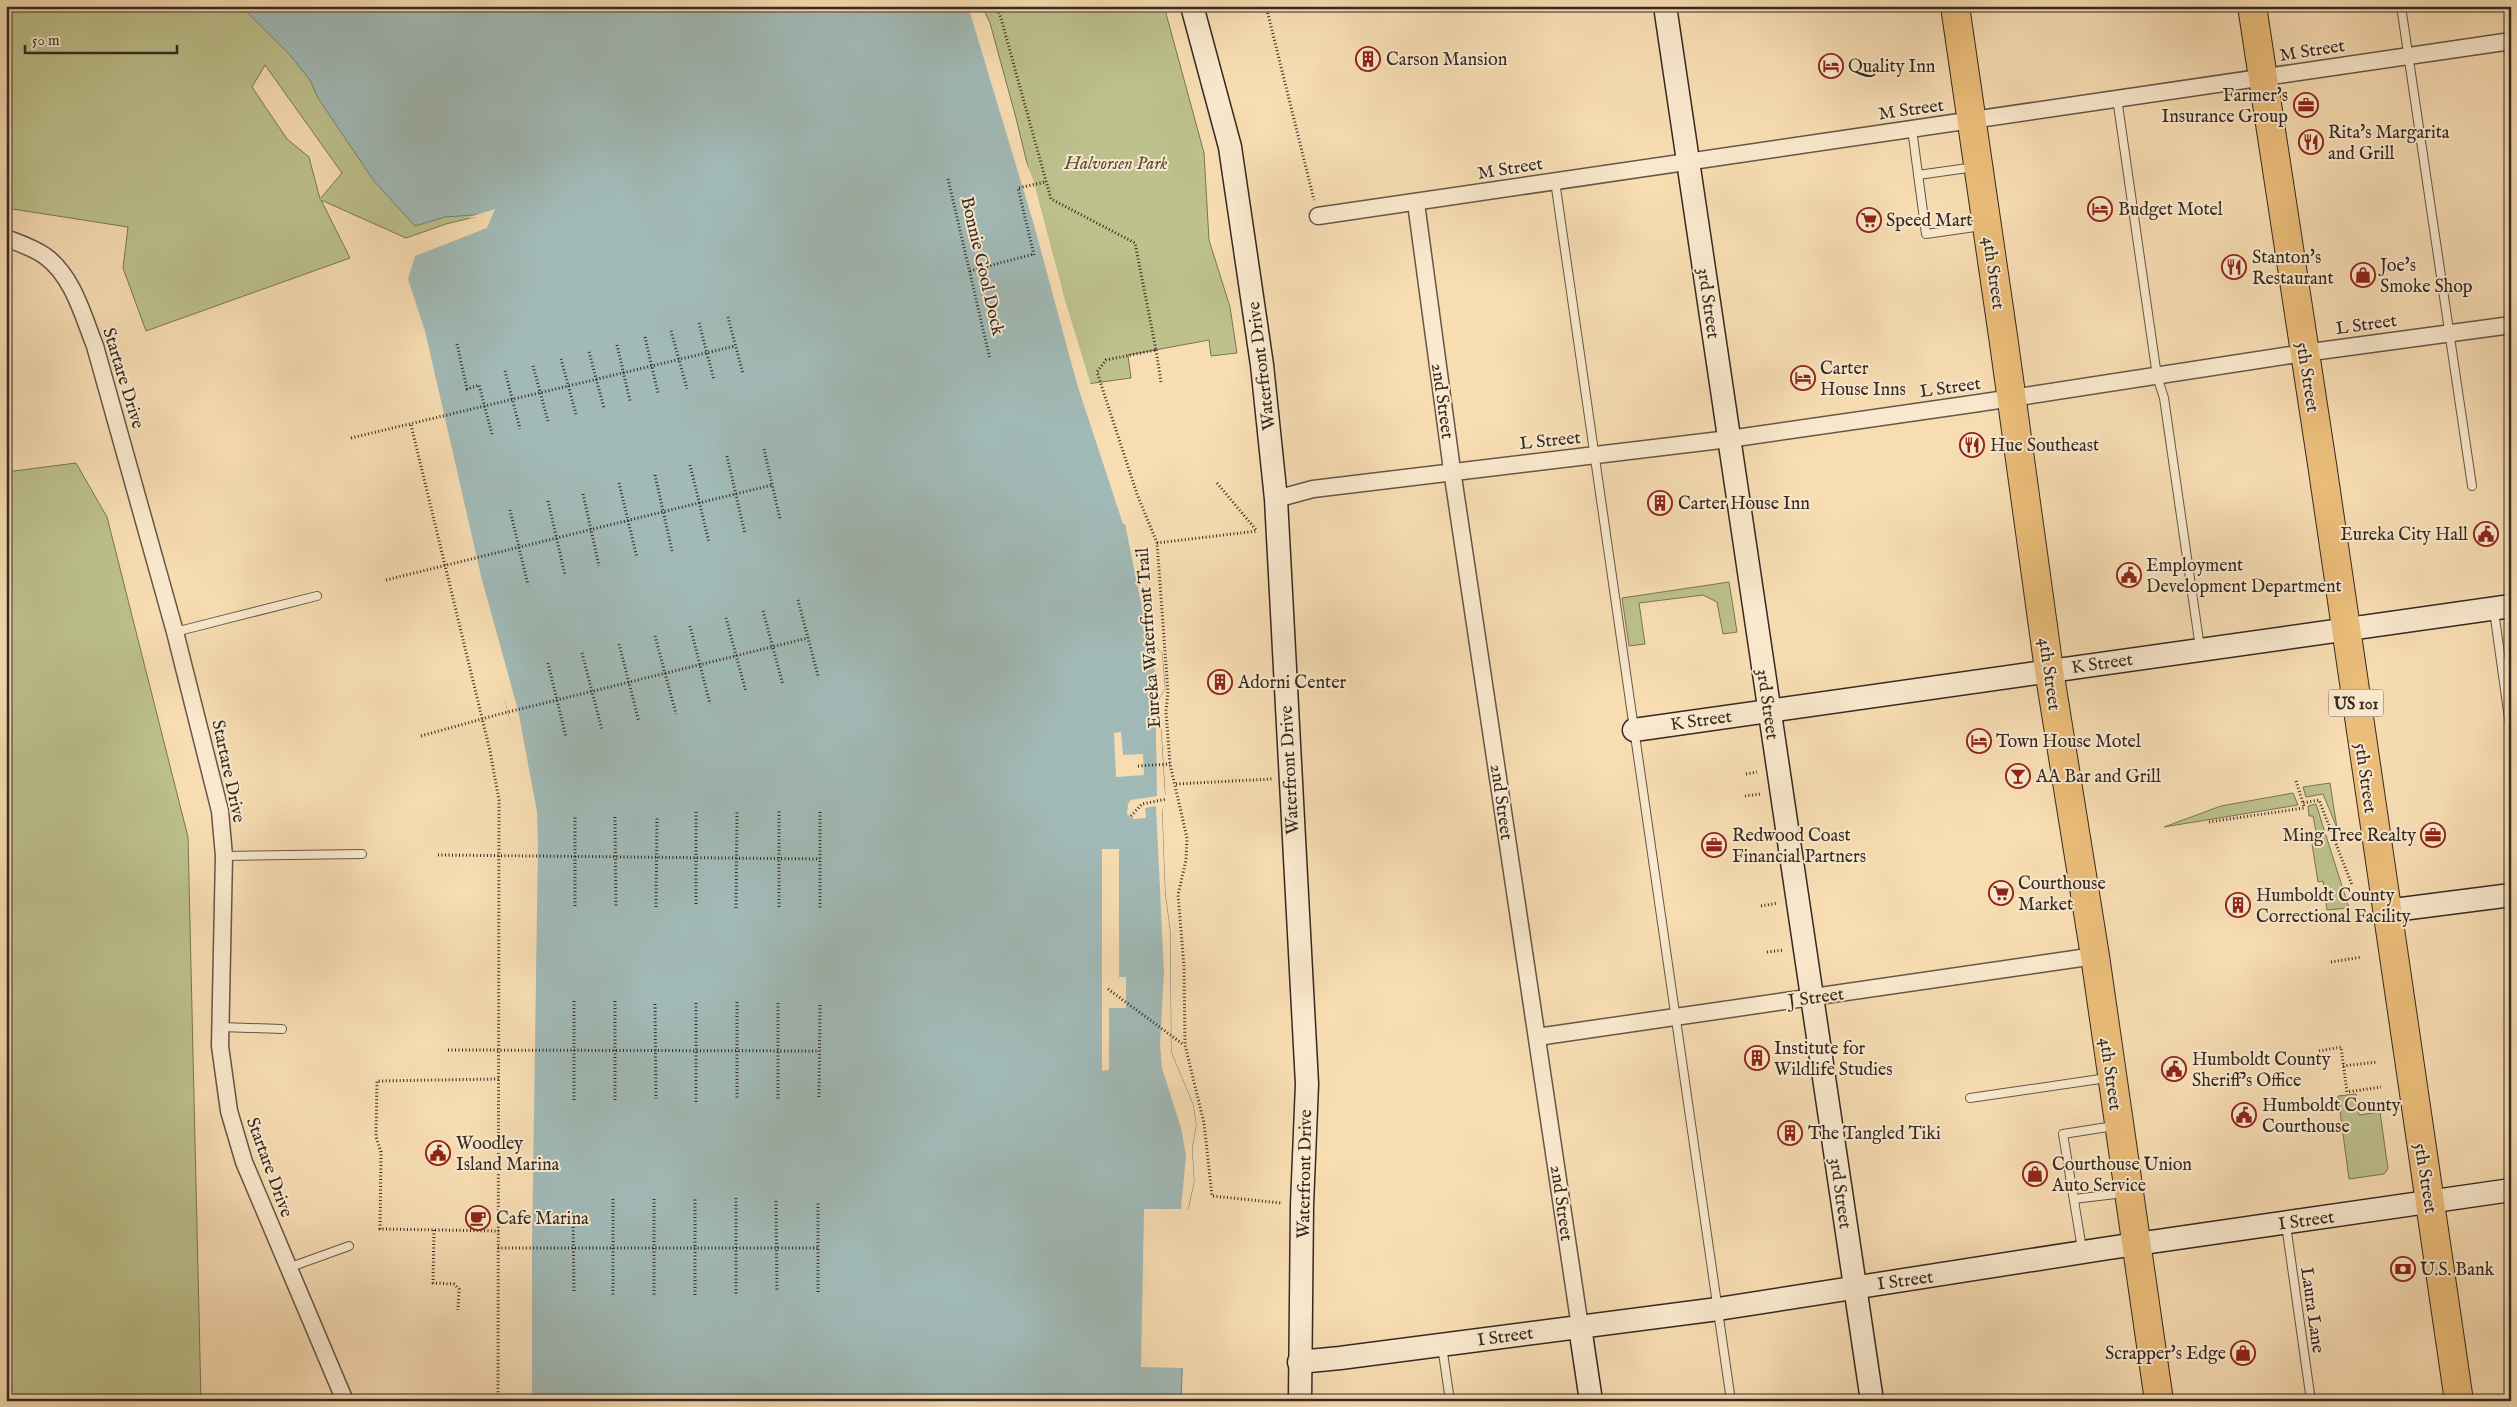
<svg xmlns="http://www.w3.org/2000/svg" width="2517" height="1407" viewBox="0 0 2517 1407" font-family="'IM FELL English',serif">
	<rect width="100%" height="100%" fill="#f8ddb3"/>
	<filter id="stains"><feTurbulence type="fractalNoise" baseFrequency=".004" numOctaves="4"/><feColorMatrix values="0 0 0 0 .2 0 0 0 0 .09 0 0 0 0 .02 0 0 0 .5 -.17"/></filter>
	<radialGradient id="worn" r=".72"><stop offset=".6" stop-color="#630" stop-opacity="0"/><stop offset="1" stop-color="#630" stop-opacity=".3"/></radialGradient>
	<!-- green -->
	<g fill="#bdc18c" stroke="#797556" fill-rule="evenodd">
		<path d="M6 6H458L487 214 446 224 406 238 321 200 350 258 146 331 123 268 128 227 6 208ZM265 65 342 173 320 199 309 157 287 139 252 87Z"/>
		<path d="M982 6H1164L1204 153 1209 240 1230 307 1237 353 1211 356 1209 340 1128 355 1131 378 1087 384 1034 192 1016 118 990 23Z"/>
		<path d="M76 463 107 517 188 837 201 1401H6V472Z"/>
		<path d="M1729 582 1737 632 1723 634 1717 602 1703 595 1639 603 1645 644 1629 646 1622 598Z"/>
		<path d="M2330 783 2337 828 2323 794 2306 797 2303 787Z"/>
		<path d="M2293 793 2298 805 2164 827 2221 806Z"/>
		<path d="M2316 804 2349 908 2327 910 2323 881 2318 882 2312 844 2318 842 2313 816H2309L2308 806Z"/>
		<path d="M2356 1094 2359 1115 2380 1112 2388 1169 2384 1174 2349 1179 2338 1096Z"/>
	</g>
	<!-- water -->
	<path fill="#a1bab7" stroke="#76807b" d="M241 6H977L1150 600 1155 646 1162 653 1165 689 1159 698 1165 795 1162 811 1165 893 1170 931 1171 1052 1193 1105 1196 1125 1192 1149 1194 1181 1188 1210 1181 1401H521L528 795 402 270 425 245 484 229 486 214 445 217 415 226 374 181 318 98 310 80 290 55Z"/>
	<!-- pier -->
	<g fill="#f8ddb3">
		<path d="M968 6H980L1021 150 1033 179 1065 300 1132 520 1130 522 1150 600 1155 646 1162 653 1165 689 1159 698 1165 795H1168L1162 811 1165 893 1170 931 1171 1052 1193 1105 1196 1125 1192 1149 1194 1181 1188 1209 1190 1210 1184 1368 1141 1367 1144 1209H1181L1186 1155 1181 1128 1162 1068 1160 1045 1164 973 1156 806 1145 808 1146 818 1134 819 1127 814 1128 804 1131 800 1157 796 1155 672 1125 524H1123L1077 384 1034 225Z"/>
		<path d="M495 209 487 228 415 256 408 279 425 331 482 580 518 710 537 812 538 843 532 1247V1401H518L525 795 508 712 474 593 470 559 434 421 399 270 423 243 482 227 484 217 466 218Z"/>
		<path d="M1121 732 1123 755 1143 754 1144 775 1116 777 1114 733Z"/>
		<path d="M1102 849H1119V977H1126V1008H1109V1070L1102 1071Z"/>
	</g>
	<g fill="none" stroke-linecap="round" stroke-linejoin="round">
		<defs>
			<g id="lane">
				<path d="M2401 6 2472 486"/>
				<path d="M2117 98 2157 376 2164 398 2200 648"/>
				<path d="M1912 129 1926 234 1982 226"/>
				<path d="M1918 175 1975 167"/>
				<path d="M1555 181 1731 1401"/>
				<path d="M2494 611 2511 733"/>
				<path d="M175 632 317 596"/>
				<path d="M224 856 362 854"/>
				<path d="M221 1027 282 1029"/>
				<path d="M1970 1098 2107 1078"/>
				<path d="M2074 1199 2124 1193"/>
				<path d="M2286 1225 2311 1401"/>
				<path d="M2082 1249 2063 1134 2114 1126"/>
				<path d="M288 1268 349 1246"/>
				<path d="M1442 1346 1450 1401"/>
			</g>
			<g id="street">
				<path d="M1416 203 1452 470 1580 1327"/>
				<path d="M1318 216 2511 41"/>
				<path d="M6 238C19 243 34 248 45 256 73 276 83 316 95 346L175 632 220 811 224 856 220 1046 229 1111 244 1162 345 1401"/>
				<path d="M1276 499 1313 489 1729 439 1979 403 2304 353 2511 325"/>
				<path d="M1537 1037 2095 956"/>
			</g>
			<g id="secondary">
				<path d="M1192 6 1230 147 1262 365 1276 499 1307 1084 1302 1205 1300 1401"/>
				<path d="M1665 6 1872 1401"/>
				<path d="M1634 730 2511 606"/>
				<path d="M2386 911 2511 895"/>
				<path d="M1580 1327 1591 1401"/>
				<path d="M1299 1362 1340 1358 1718 1309 2109 1248 2511 1190"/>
			</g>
			<g id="highway">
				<path d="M1955 6 2004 343 2049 670 2095 956 2159 1401"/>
				<path d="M2252 6 2322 464 2459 1401"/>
			</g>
		</defs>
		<!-- lane casing -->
		<use href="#lane" stroke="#665646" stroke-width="10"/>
		<!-- street casing -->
		<use href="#street" stroke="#665646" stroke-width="19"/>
		<!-- secondary casing -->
		<use href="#secondary" stroke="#352921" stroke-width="25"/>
		<!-- highway casing -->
		<use href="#highway" stroke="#352921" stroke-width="30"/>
		<!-- path -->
		<g stroke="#352921" stroke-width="3" stroke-dasharray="1 2.5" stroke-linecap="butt">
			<path d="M996 6 1000 15 1051 199 1135 243 1156 350 1106 360 1097 372 1137 494 1157 543 1168 692 1166 711 1170 764 1187 838 1186 860 1178 895 1184 966 1185 1045 1204 1123 1212 1196 1281 1203"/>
			<path d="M1266 6 1314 200"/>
			<path d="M948 179 990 359"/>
			<path d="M1034 255 1018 188 1045 182"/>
			<path d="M970 271 1034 254"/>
			<path d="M728 317 743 374"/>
			<path d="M699 323 714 380"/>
			<path d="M671 331 687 389"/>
			<path d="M645 337 658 393"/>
			<path d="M457 344 467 389 479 385 492 434"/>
			<path d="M617 345 630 401"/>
			<path d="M1156 350 1161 382"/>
			<path d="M589 352 604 408"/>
			<path d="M561 359 576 414"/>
			<path d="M533 366 548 421"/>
			<path d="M505 371 520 429"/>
			<path d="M411 425 490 751 499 800 498 1401"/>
			<path d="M351 438 735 346"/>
			<path d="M764 449 780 519"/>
			<path d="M727 456 745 534"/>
			<path d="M690 465 709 542"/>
			<path d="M655 475 672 551"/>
			<path d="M619 483 637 558"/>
			<path d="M1217 483 1257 531"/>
			<path d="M583 494 599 566"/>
			<path d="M548 501 565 575"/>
			<path d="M510 510 528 585"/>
			<path d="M1157 543 1257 531"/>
			<path d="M386 580 772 485"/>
			<path d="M798 600 818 676"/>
			<path d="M763 611 783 685"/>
			<path d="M726 618 746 692"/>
			<path d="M690 626 710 704"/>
			<path d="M655 636 676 714"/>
			<path d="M619 644 639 722"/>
			<path d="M582 653 602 730"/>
			<path d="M548 663 566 737"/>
			<path d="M421 736 500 714 808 638"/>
			<path d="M1138 766 1170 764"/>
			<path d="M1746 774 1757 772"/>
			<path d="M2296 781 2303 803"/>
			<path d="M1176 784 1272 779"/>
			<path d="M1745 796 1761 794"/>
			<path d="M696 812V906"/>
			<path d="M820 812V908"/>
			<path d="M1131 816 1142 804 1167 799"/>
			<path d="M615 817 616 907"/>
			<path d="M2209 822 2304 808 2303 803 2319 800 2352 885"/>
			<path d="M1753 839 1768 837"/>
			<path d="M438 855 820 859"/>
			<path d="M575 906V815"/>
			<path d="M1761 906 1778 903"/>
			<path d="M656 907 657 817"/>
			<path d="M779 907V810"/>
			<path d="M736 908 737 811"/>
			<path d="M1767 952 1784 950"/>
			<path d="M2331 962 2362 957"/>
			<path d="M1108 989 1184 1045"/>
			<path d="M574 1001V1100"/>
			<path d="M737 1002V1100"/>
			<path d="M778 1003V1100"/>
			<path d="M655 1004 656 1099"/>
			<path d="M448 1050 819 1051"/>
			<path d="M2319 1051 2341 1047 2347 1092 2381 1087"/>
			<path d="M2343 1066 2377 1062"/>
			<path d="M819 1097 820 1004"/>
			<path d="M615 1100V1000"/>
			<path d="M696 1102V1003"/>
			<path d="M736 1198V1295"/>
			<path d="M613 1199V1296"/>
			<path d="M654 1199V1297"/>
			<path d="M776 1201 777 1292"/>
			<path d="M573 1213 574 1293"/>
			<path d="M434 1230 433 1283 454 1284 459 1289 458 1310"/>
			<path d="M499 1231 380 1229 381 1152 376 1137 377 1081 499 1079"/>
			<path d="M498 1248H818"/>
			<path d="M818 1292V1201"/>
			<path d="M695 1295V1199"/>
			<path d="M613 1397V1401"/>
			<path d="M778 1397V1401"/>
			<path d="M819 1397V1401"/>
			<path d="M572 1401V1396"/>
			<path d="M655 1401V1398"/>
			<path d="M695 1401V1396"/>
			<path d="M737 1401V1395"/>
		</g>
		<!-- lane -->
		<use href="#lane" stroke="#fae9ce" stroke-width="8"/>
		<!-- street -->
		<use href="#street" stroke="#fae9ce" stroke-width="16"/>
		<!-- secondary -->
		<use href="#secondary" stroke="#fae9ce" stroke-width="22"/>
		<!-- highway -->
		<use href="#highway" stroke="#ecbe7a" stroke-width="28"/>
	</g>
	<!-- icons -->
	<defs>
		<symbol id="building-ring" viewBox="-11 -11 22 22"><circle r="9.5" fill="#fae9ce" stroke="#8f2418" stroke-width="1.5"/><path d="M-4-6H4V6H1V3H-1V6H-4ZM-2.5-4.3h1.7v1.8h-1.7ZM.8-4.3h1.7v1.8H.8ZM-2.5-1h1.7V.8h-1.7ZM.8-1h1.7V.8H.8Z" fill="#8f2418"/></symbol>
		<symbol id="hotel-ring" viewBox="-11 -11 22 22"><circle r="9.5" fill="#fae9ce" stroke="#8f2418" stroke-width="1.5"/><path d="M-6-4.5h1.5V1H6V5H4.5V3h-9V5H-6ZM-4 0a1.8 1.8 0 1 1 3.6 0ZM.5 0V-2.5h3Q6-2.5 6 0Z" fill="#8f2418"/></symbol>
		<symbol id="office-ring" viewBox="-11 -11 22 22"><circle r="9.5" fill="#fae9ce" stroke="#8f2418" stroke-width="1.5"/><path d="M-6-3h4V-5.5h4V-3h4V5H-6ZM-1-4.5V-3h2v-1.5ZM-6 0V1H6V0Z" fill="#8f2418"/></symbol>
		<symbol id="restaurant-ring" viewBox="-11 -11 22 22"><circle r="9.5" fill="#fae9ce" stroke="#8f2418" stroke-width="1.5"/><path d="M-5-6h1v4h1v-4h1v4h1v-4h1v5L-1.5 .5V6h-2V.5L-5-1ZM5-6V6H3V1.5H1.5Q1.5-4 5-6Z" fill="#8f2418"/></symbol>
		<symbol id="supermarket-ring" viewBox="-11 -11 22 22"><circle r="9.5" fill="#fae9ce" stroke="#8f2418" stroke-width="1.5"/><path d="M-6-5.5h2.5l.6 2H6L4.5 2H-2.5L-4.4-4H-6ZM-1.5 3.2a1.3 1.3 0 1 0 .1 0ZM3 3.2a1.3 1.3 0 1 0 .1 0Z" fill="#8f2418"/></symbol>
		<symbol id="shop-ring" viewBox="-11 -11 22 22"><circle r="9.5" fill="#fae9ce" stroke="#8f2418" stroke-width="1.5"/><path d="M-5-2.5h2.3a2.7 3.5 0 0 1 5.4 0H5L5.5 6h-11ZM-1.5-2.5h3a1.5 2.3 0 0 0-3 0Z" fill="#8f2418"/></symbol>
		<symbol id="civic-ring" viewBox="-11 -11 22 22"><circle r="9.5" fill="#fae9ce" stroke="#8f2418" stroke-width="1.5"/><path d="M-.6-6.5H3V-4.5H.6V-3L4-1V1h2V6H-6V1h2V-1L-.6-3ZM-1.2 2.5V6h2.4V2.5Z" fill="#8f2418"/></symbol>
		<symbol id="bar-ring" viewBox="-11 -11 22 22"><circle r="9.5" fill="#fae9ce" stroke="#8f2418" stroke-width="1.5"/><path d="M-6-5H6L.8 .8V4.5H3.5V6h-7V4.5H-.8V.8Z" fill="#8f2418"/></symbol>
		<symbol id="cafe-ring" viewBox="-11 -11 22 22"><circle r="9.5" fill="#fae9ce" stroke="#8f2418" stroke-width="1.5"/><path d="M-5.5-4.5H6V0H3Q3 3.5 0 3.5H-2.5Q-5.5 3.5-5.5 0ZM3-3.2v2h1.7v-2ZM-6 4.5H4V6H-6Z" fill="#8f2418"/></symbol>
		<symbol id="bank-ring" viewBox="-11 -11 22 22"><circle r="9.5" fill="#fae9ce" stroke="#8f2418" stroke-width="1.5"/><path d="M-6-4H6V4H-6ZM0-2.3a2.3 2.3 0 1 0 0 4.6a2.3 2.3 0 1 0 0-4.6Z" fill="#8f2418"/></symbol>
	</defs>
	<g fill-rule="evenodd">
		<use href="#building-ring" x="1354" y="45" width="28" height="28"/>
		<use href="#hotel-ring" x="1817" y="52" width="28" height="28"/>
		<use href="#office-ring" x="2292" y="91" width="28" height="28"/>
		<use href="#restaurant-ring" x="2297" y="128" width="28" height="28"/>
		<use href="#hotel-ring" x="2086" y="195" width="28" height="28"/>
		<use href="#supermarket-ring" x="1855" y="206" width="28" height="28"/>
		<use href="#restaurant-ring" x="2220" y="253" width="28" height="28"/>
		<use href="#shop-ring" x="2349" y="261" width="28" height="28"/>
		<use href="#hotel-ring" x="1789" y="364" width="28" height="28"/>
		<use href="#restaurant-ring" x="1958" y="431" width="28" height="28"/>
		<use href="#building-ring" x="1646" y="489" width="28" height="28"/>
		<use href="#civic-ring" x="2472" y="520" width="28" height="28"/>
		<use href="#civic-ring" x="2115" y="561" width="28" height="28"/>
		<use href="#building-ring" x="1206" y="668" width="28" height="28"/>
		<use href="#hotel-ring" x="1965" y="727" width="28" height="28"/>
		<use href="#bar-ring" x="2004" y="762" width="28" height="28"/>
		<use href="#office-ring" x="2419" y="821" width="28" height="28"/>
		<use href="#office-ring" x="1700" y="831" width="28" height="28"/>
		<use href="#supermarket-ring" x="1987" y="879" width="28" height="28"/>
		<use href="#building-ring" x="2224" y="891" width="28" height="28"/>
		<use href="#building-ring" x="1743" y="1044" width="28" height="28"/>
		<use href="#civic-ring" x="2160" y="1055" width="28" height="28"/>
		<use href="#civic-ring" x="2230" y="1101" width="28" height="28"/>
		<use href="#building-ring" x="1776" y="1119" width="28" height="28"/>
		<use href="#civic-ring" x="424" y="1139" width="28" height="28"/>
		<use href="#shop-ring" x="2021" y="1160" width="28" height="28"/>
		<use href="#cafe-ring" x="464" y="1204" width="28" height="28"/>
		<use href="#bank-ring" x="2389" y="1255" width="28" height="28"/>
		<use href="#shop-ring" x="2229" y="1339" width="28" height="28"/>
	</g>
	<g text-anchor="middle" stroke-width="4" stroke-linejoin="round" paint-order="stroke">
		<!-- shield labels -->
		<rect fill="#fae9ce" stroke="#706355" stroke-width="1" x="2328.5" y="689.5" width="55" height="27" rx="4"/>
		<g font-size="16" font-weight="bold" fill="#352921">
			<text x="2356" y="709">US 101</text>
		</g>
		<!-- street labels -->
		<g font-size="18" fill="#352921" stroke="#fae9ce">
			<text transform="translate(2312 50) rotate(-9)" y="6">M Street</text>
			<text transform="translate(1911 109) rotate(-8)" y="6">M Street</text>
			<text transform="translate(1510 168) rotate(-9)" y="6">M Street</text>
			<text transform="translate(983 266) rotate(77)" y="6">Bonnie Gool Dock</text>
			<text transform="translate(1994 273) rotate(82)" y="6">4th Street</text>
			<text transform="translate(1709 303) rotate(82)" y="6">3rd Street</text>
			<text transform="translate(2366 324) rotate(-8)" y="6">L Street</text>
			<text transform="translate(1261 366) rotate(-97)" y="6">Waterfront Drive</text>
			<text transform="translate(2308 377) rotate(81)" y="6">5th Street</text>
			<text transform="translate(124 378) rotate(73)" y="6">Startare Drive</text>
			<text transform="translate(1950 387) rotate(-8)" y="6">L Street</text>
			<text transform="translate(1443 401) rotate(82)" y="6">2nd Street</text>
			<text transform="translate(1550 440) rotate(-6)" y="6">L Street</text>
			<text transform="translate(1148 638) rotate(-94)" y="6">Eureka Waterfront Trail</text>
			<text transform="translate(2102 663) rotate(-8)" y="6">K Street</text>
			<text transform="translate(2050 674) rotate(82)" y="6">4th Street</text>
			<text transform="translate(1768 704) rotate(82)" y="6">3rd Street</text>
			<text transform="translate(1701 720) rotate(-8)" y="6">K Street</text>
			<text transform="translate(1289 770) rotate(-93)" y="6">Waterfront Drive</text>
			<text transform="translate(229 771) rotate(78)" y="6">Startare Drive</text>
			<text transform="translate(2366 778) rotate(82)" y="6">5th Street</text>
			<text transform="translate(1502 802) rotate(82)" y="6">2nd Street</text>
			<text transform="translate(1816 997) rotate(-8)" y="6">J Street</text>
			<text transform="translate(2111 1074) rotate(82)" y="6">4th Street</text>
			<text transform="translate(270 1167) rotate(70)" y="6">Startare Drive</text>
			<text transform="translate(1304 1174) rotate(-89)" y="6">Waterfront Drive</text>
			<text transform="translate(2426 1178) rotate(81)" y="6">5th Street</text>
			<text transform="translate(1841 1193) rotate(82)" y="6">3rd Street</text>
			<text transform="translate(1562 1203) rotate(82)" y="6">2nd Street</text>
			<text transform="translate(2306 1220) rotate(-8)" y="6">I Street</text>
			<text transform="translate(1905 1280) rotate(-8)" y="6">I Street</text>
			<text transform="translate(2313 1310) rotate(82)" y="6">Laura Lane</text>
			<text transform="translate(1505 1336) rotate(-8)" y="6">I Street</text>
		</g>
		<!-- poi labels -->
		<g font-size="18" fill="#352921" stroke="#fae9ce" text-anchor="start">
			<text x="1386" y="65">Carson Mansion</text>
			<text x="1848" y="72">Quality Inn</text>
			<text x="2288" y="101" text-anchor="end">Farmer's<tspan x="2288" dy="21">Insurance Group</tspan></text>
			<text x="2328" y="138">Rita's Margarita<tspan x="2328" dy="21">and Grill</tspan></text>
			<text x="2118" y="215">Budget Motel</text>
			<text x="1886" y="226">Speed Mart</text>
			<text x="2252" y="263">Stanton's<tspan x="2252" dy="21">Restaurant</tspan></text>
			<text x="2380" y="271">Joe's<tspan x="2380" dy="21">Smoke Shop</tspan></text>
			<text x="1820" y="374">Carter<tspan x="1820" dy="21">House Inns</tspan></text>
			<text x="1990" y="451">Hue Southeast</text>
			<text x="1678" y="509">Carter House Inn</text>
			<text x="2468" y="540" text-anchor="end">Eureka City Hall</text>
			<text x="2146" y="571">Employment<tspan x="2146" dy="21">Development Department</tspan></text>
			<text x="1238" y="688">Adorni Center</text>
			<text x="1996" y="747">Town House Motel</text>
			<text x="2036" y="782">AA Bar and Grill</text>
			<text x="1732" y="841">Redwood Coast<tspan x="1732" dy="21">Financial Partners</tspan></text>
			<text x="2416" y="841" text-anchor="end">Ming Tree Realty</text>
			<text x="2018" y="889">Courthouse<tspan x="2018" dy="21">Market</tspan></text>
			<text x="2256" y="901">Humboldt County<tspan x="2256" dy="21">Correctional Facility</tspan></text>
			<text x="1774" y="1054">Institute for<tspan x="1774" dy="21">Wildlife Studies</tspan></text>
			<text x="2192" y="1065">Humboldt County<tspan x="2192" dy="21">Sheriff's Office</tspan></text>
			<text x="2262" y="1111">Humboldt County<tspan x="2262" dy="21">Courthouse</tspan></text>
			<text x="1808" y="1139">The Tangled Tiki</text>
			<text x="456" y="1149">Woodley<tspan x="456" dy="21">Island Marina</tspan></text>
			<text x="2052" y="1170">Courthouse Union<tspan x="2052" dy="21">Auto Service</tspan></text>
			<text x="496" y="1224">Cafe Marina</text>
			<text x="2420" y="1275">U.S. Bank</text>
			<text x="2226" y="1359" text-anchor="end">Scrapper's Edge</text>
		</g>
		<!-- park labels -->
		<g font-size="18" font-style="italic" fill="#574f3c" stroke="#fae9ce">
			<text x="1116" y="169">Halvorsen Park</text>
		</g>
	</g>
	<!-- margin -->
	<rect width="2517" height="1407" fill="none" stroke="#f8ddb3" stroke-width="25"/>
	<rect x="8" y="8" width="2502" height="1392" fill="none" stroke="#352921" stroke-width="2.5"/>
	<rect x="12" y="12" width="2492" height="1382" fill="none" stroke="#352921"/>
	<!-- scale -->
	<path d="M25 45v8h152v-8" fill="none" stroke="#352921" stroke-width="2.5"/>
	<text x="32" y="45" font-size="15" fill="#352921" stroke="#fae9ce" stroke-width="4" paint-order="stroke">50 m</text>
	<rect width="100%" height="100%" filter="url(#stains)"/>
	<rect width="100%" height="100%" fill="url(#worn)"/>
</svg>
